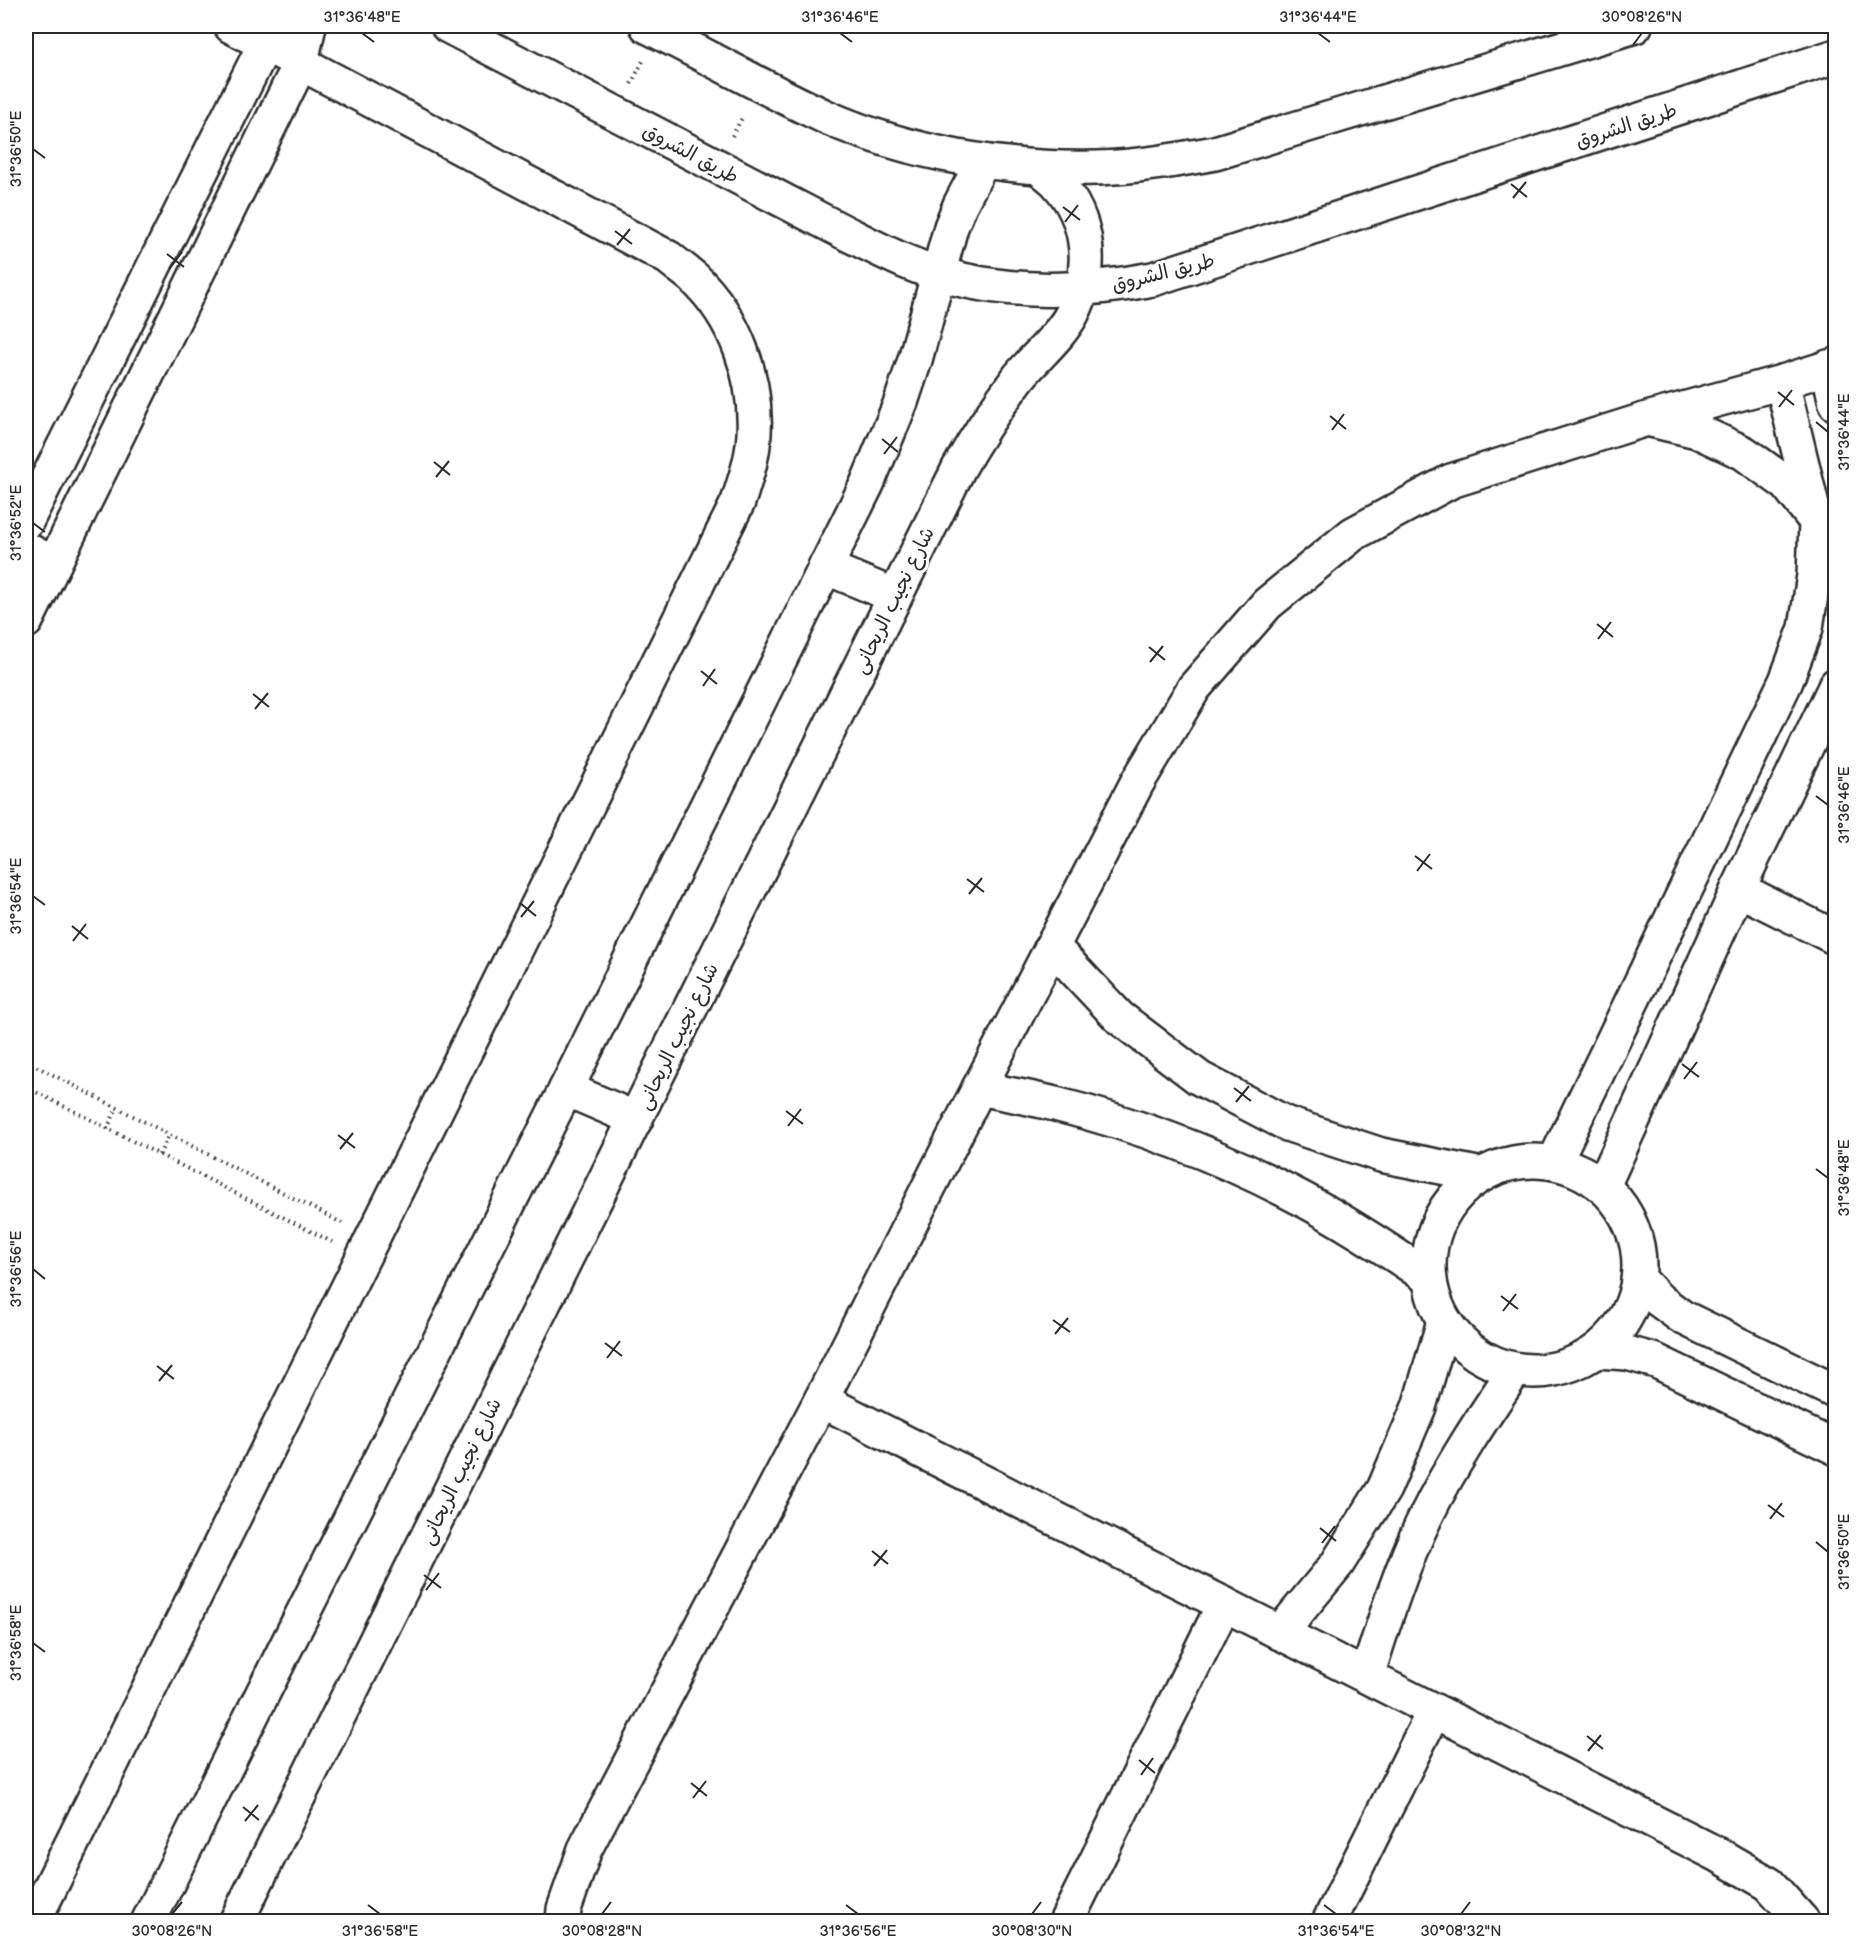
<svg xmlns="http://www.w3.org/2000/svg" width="1861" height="1947" viewBox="0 0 1861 1947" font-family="'Balsamiq Sans','Playpen Sans Arabic',sans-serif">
	<rect width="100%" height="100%" fill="#fff"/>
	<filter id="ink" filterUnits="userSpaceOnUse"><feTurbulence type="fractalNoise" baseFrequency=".0167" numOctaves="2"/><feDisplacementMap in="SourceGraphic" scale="12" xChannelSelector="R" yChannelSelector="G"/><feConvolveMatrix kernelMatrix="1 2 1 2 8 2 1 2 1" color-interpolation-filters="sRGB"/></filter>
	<g filter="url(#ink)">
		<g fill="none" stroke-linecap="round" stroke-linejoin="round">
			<defs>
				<g id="minor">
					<path d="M448 26 842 231C862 241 883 252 904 261 983 295 1070 295 1153 279L1836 56"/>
					<path d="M647 26C707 56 765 89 826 117 910 154 1006 170 1097 168 1137 167 1176 160 1215 153L1635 26"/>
					<path d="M1828 367 1836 404"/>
					<path d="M1651 420 1697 431 1744 453 1787 484 1811 515"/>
					<path d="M26 522 265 44 278 27"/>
					<path d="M26 549 54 564"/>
					<path d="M825 567 895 596"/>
					<path d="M26 621 301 62 309 26"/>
					<path d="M1738 889 1836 938"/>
					<path d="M1052 946 1120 1018 1199 1078 1287 1124 1381 1155 1482 1175"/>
					<path d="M979 1088C1006 1094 1033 1098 1059 1105 1138 1125 1217 1155 1289 1192 1338 1217 1384 1247 1429 1278"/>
					<path d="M566 1089 636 1119"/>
					<circle cx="1534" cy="1266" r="105"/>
					<path d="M1554 1163 1786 681 1806 628 1814 575 1816 522 1782 382"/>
					<path d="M1603 1186 1738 889 1836 685"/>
					<path d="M1639 1279 1659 1300 1682 1317 1836 1392"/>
					<path d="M1597 1351 1627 1353 1656 1361 1836 1448"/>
					<path d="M821 1400 1717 1854 1769 1884 1803 1922"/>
					<path d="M1280 1633 1337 1564 1384 1489 1419 1407 1444 1321"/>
					<path d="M1367 1676C1384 1622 1401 1567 1426 1516 1451 1465 1483 1417 1515 1370"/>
					<path d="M33 1922 738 502C745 480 753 458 754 434 757 378 736 318 694 278 686 271 677 265 669 258L231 26"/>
					<path d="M148 1922 566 1089 867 484 901 402 915 360 951 227 960 205 983 161"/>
					<path d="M236 1922 959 468C977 436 997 406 1019 377 1036 356 1059 338 1072 314 1095 271 1090 219 1057 183 1052 177 1045 173 1040 168"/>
					<path d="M563 1922 564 1909 585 1849 821 1400 979 1088 1137 783 1194 688 1267 604 1353 534 1451 481 1647 419 1782 382 1836 365"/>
					<path d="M1066 1922 1224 1604"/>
					<path d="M1329 1922 1434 1711"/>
				</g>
			</defs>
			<!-- minor casing -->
			<use href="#minor" stroke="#2b2b2b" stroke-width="38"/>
			<!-- path -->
			<g stroke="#2b2b2b" stroke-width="4" stroke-dasharray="1.5 4.5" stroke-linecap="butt">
				<path d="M631 84 643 61"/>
				<path d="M732 136 743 116"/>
				<path d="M26 1061 342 1223"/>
				<path d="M26 1087 332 1242"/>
				<path d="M107 1129 117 1108"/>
				<path d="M159 1155 169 1135"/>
			</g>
			<!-- minor -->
			<use href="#minor" stroke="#fff" stroke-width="33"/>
		</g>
	</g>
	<!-- ticks -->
	<path fill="none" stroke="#2b2b2b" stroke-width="2" d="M362 33 374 42M840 33 852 42M1318 33 1330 42M1633 45 1642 33M33 149 45 158M1511 184 1527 197M1513 198 1526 182M1063 207 1080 220M1065 222 1078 205M615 231 632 244M617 245 630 229M167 254 184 267M169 269 182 252M1778 392 1794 405M1779 407 1792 390M1330 416 1346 429M1816 422 1828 432M1332 430 1344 414M882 439 898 452M884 454 897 437M434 462 450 475M436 477 449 461M33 523 45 532M1597 624 1613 637M1598 639 1611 622M1149 647 1165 660M1150 662 1163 646M701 671 717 684M703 686 715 669M253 694 269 707M255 709 268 693M1816 796 1828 805M1415 856 1432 869M1417 871 1430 854M967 879 984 892M969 894 982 878M33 896 45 905M520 903 536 916M521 917 534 901M72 926 88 939M73 941 86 924M1682 1064 1699 1077M1684 1079 1697 1062M1234 1088 1251 1101M1236 1102 1249 1086M786 1111 803 1124M788 1126 801 1109M338 1135 355 1148M340 1149 353 1133M1816 1169 1828 1178M33 1269 45 1279M1501 1296 1518 1309M1503 1311 1516 1294M1053 1320 1070 1332M1055 1334 1068 1318M605 1343 622 1356M607 1358 620 1341M157 1366 174 1379M159 1381 172 1365M1768 1505 1784 1517M1770 1519 1782 1503M1320 1528 1336 1541M1816 1542 1828 1552M1322 1543 1335 1526M872 1551 888 1564M874 1566 887 1550M424 1575 441 1588M426 1590 439 1573M33 1643 45 1652M1587 1736 1603 1749M1588 1751 1601 1735M1139 1760 1155 1773M1141 1775 1153 1758M691 1783 707 1796M693 1798 706 1781M243 1807 259 1820M245 1821 258 1805M368 1905 380 1914M846 1905 858 1914M1324 1905 1336 1914M172 1914 182 1902M602 1914 611 1902M1032 1914 1041 1902M1461 1914 1470 1902"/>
	<g text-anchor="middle" stroke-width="6" stroke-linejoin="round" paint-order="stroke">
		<!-- street labels -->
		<g font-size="20" fill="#2b2b2b" stroke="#fff">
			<text transform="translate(1626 125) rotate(-18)" y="7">طريق الشروق</text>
			<text transform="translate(691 153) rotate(28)" y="7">طريق الشروق</text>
			<text transform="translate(1163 272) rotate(-14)" y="7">طريق الشروق</text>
			<text transform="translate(893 600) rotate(-64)" y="7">شارع نجيب الريحانى</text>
			<text transform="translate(677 1036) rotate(-64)" y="7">شارع نجيب الريحانى</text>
			<text transform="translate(460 1471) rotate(-64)" y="7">شارع نجيب الريحانى</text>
		</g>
	</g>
	<!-- margin -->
	<rect width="1861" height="1947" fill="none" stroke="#fff" stroke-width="66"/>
	<rect x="33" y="33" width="1795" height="1881" fill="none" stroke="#2b2b2b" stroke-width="2"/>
	<g font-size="15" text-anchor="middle" fill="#2b2b2b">
		<text x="362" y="22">31°36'48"E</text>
		<text x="840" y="22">31°36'46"E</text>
		<text x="1318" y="22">31°36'44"E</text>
		<text x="1642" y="22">30°08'26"N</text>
		<text transform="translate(16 149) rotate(-90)" y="5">31°36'50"E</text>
		<text transform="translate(1844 432) rotate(-90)" y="5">31°36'44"E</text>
		<text transform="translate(16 523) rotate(-90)" y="5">31°36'52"E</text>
		<text transform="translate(1844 805) rotate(-90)" y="5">31°36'46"E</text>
		<text transform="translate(16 896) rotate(-90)" y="5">31°36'54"E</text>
		<text transform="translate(1844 1178) rotate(-90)" y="5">31°36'48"E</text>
		<text transform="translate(16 1269) rotate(-90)" y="5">31°36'56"E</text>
		<text transform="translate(1844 1552) rotate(-90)" y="5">31°36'50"E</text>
		<text transform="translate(16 1643) rotate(-90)" y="5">31°36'58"E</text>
		<text x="172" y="1936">30°08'26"N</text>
		<text x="380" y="1936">31°36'58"E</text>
		<text x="602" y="1936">30°08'28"N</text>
		<text x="858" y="1936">31°36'56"E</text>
		<text x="1032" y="1936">30°08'30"N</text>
		<text x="1336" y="1936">31°36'54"E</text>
		<text x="1461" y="1936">30°08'32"N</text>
	</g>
</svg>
